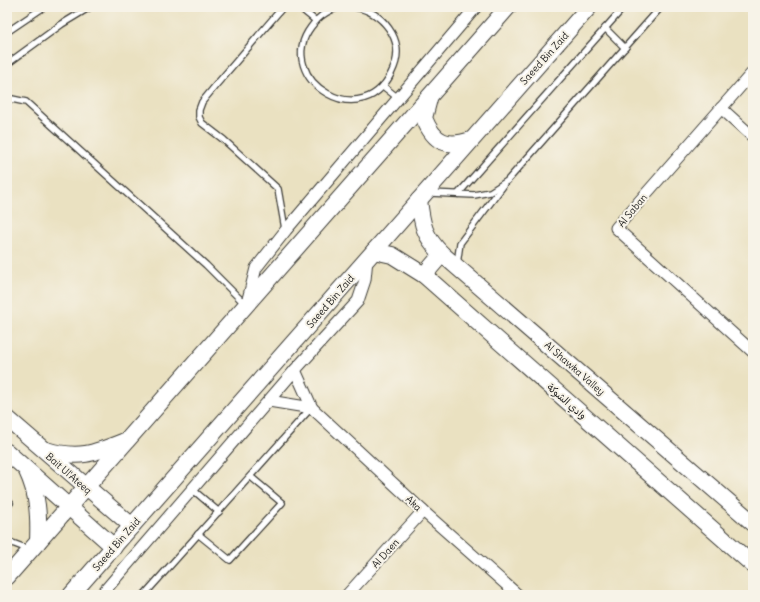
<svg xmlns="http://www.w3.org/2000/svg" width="760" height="602" viewBox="0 0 760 602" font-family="Delius,'Playpen Sans Arabic',sans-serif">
	<rect width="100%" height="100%" fill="#f7f3e8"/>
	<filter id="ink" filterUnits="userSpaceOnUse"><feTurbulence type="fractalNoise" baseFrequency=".025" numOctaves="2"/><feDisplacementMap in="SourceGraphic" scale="8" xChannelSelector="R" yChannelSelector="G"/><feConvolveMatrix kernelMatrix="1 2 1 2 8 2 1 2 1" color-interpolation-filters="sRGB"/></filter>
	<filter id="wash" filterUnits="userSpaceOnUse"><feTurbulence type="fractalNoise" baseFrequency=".012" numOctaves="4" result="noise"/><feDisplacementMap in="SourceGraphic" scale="16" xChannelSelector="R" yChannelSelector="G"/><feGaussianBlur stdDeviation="0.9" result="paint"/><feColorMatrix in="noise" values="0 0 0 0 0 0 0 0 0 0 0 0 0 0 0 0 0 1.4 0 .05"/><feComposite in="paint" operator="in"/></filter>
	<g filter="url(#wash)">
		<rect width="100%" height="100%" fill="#eae1c1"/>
	</g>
	<g filter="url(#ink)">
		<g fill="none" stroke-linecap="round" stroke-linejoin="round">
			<defs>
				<g id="lane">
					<path d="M283 7 216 85 202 102 199 110V117L202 123 224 140 278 189 285 229"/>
					<path d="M299 7 316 21"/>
					<path d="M344 7C330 8 319 16 311 27 272 79 366 139 394 67 405 39 382 12 355 7"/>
					<path d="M605 28 625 48"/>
					<path d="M7 32 44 7"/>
					<path d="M7 64 62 24 90 7"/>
					<path d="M383 86 398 98"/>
					<path d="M7 100 12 99 26 102 206 265 245 304"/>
					<path d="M430 193 474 195 490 192 507 181 661 7"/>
					<path d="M458 194 624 7"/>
					<path d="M457 264 460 243 503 186"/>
					<path d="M192 489 219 512"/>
					<path d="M7 506 10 503"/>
					<path d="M198 534 230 560 282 503 251 477"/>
					<path d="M7 541 28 549"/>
					<path d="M144 595 311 408"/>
				</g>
				<g id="street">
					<path d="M753 72 616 228 753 352"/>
					<path d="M721 108 753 137"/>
					<path d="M247 303 256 268 286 230 476 7"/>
					<path d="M295 370 312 408 423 511 518 595"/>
					<path d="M269 401 312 408"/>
					<path d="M101 595 295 370 358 301 365 280 367 259"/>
					<path d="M347 595 423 511"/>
				</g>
				<g id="secondary">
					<path d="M429 99 424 118C434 143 447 148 471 140"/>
					<path d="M419 200C422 225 424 236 442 254L753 523"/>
					<path d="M374 251 392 255 424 275 753 565"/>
					<path d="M424 275 442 254"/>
					<path d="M7 418 132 526"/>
					<path d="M46 450C79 460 95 453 125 441"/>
					<path d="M7 452 114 547"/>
					<path d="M27 471C38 494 39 516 38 542"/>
					<path d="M7 577 508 7"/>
					<path d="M71 595 589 7"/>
				</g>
			</defs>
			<!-- lane casing -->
			<use href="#lane" stroke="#3b3a35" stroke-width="8"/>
			<!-- street casing -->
			<use href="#street" stroke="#3b3a35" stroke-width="13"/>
			<!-- secondary casing -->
			<use href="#secondary" stroke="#3b3a35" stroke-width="18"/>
			<!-- lane -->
			<use href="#lane" stroke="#fff" stroke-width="5.5"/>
			<!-- street -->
			<use href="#street" stroke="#fff" stroke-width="11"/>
			<!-- secondary -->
			<use href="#secondary" stroke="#fff" stroke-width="16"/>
		</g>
	</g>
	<g text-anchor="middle" stroke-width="4" stroke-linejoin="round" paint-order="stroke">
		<!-- street labels -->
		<g font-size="10" fill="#1c1c1c" stroke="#f7f3e8">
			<text transform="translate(544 58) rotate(-48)" y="4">Saeed Bin Zaid</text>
			<text transform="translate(632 210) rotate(-50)" y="4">Al Saban</text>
			<text transform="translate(330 301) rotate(-49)" y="4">Saeed Bin Zaid</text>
			<text transform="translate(575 368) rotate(41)" y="4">Al Shawka Valley</text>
			<text transform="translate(567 401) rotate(41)" y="4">وادي الشوكة</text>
			<text transform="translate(69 473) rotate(41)" y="4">Bait Ul'Ateeq</text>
			<text transform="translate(414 503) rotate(43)" y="4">Aka</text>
			<text transform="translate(116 544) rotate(-49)" y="4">Saeed Bin Zaid</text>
			<text transform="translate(385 553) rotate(-48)" y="4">Al Daen</text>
		</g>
	</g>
	<!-- margin -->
	<rect width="760" height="602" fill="none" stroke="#f7f3e8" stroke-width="24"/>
</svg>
